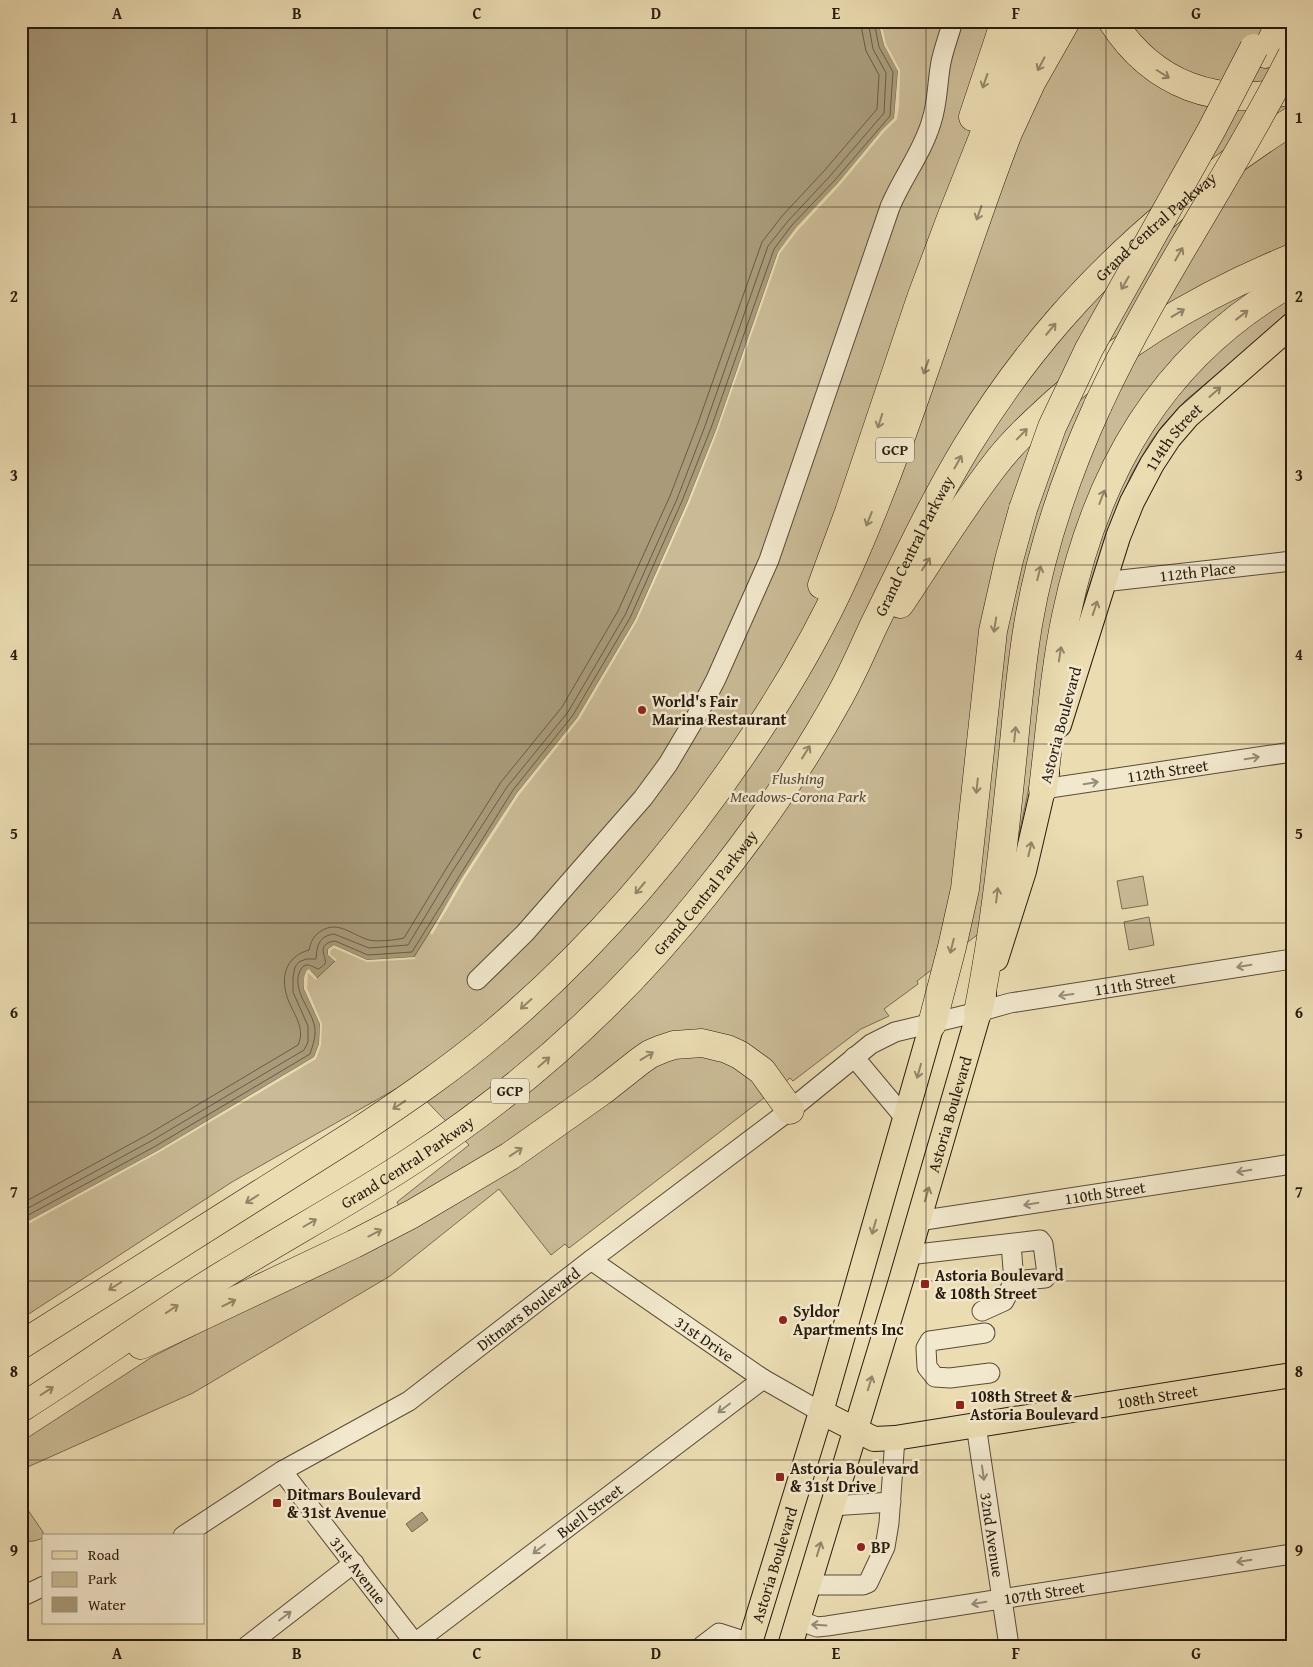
<svg xmlns="http://www.w3.org/2000/svg" width="1313" height="1667" viewBox="0 0 1313 1667" font-family="'Gentium Book Plus',serif">
	<rect width="100%" height="100%" fill="#ebdcb2"/>
	<filter id="stains"><feTurbulence type="fractalNoise" baseFrequency=".004" numOctaves="4"/><feColorMatrix values="0 0 0 0 .2 0 0 0 0 .09 0 0 0 0 .02 0 0 0 .5 -.17"/></filter>
	<radialGradient id="worn" r=".72"><stop offset=".6" stop-color="#630" stop-opacity="0"/><stop offset="1" stop-color="#630" stop-opacity=".3"/></radialGradient>
	<!-- green -->
	<g fill="#cabb96" stroke="#796c52">
		<path d="M831 21H1292V311L1186 400 1163 425 1151 441 1132 473 1117 509 1046 706 1002 916 917 981 918 984 884 1009 889 1016 861 1029 793 1081 790 1078 569 1248 565 1244 551 1255 499 1189 390 1276 193 1393 21 1470V1442L152 1357 291 1286 399 1206 397 1202 469 1145 408 1082 232 1182 21 1319V1054Z"/>
		<path d="M1143 876 1148 905 1122 909 1117 881Z"/>
		<path d="M1149 917 1154 945 1129 950 1124 922Z"/>
		<path d="M21 1500 43 1532V1538C35 1541 27 1544 21 1537Z"/>
	</g>
	<!-- water -->
	<g fill="#a99b7a" stroke="#75684f">
		<path d="M21 21H878L884 45 898 70 894 118C874 138 857 161 839 182 819 206 797 227 778 252L716 430 687 503 635 620 577 718 517 793 414 957 367 960 334 945 328 949V955L335 961 317 978 311 971H306L304 989 320 1024 319 1044 314 1057 157 1151 21 1225Z"/>
		<path d="M422 1512 428 1520 412 1532 406 1524Z"/>
	</g>
	<!-- pier -->
	<g fill="#ebdcb2">
		<path d="M878 21H881L886 44 900 70 899 107 897 119 884 132 840 185 798 230 780 253 718 430 689 504 637 621 579 720 519 795 464 880 432 935 430 933 462 878 517 793 577 718 635 620 687 503 716 430 778 252 796 228 838 183 882 130 894 118 898 71 884 45Z"/>
		<path d="M334 945 367 960 414 957 416 959 367 962 334 948 331 950 330 954 337 960 335 961 328 955V949Z"/>
		<path d="M309 969 317 978 316 980 308 973 307 988 322 1024 321 1045 316 1059 158 1153 21 1228V1225L157 1151 314 1057 319 1044 320 1024 304 989V978L306 971Z"/>
	</g>
	<g fill="none" stroke-linecap="round" stroke-linejoin="round">
		<!-- shore -->
		<g stroke="#685c44" stroke-width="1">
			<path d="M21 1204 147 1135 298 1045C307 1026 290 1011 286 993 281 973 288 956 309 950 311 942 313 936 321 931 338 920 352 935 369 940 376 942 397 940 404 938L446 869 501 782 562 707 618 611 670 496 698 423 762 242 782 216 824 171 877 109 879 75 866 51 860 21"/>
			<path d="M21 1212 151 1141 304 1050 308 1042V1026L293 992V977L295 967 299 962 306 959H316C317 945 319 936 334 934L369 948 408 945 452 872 507 787 568 712 625 615 677 499 705 426 768 246 788 221 830 176 884 113 886 73 873 49 868 21"/>
			<path d="M21 1219 154 1147 310 1054C313 1045 317 1034 314 1024 310 1008 290 987 301 969 306 961 313 967 318 969 319 969 324 965 325 964 328 958 314 944 335 941L368 955 412 952 513 790 573 715 630 618 682 501 711 428 774 249 792 225 835 180 890 116 893 72 879 47 874 21"/>
		</g>
		<defs>
			<g id="minor">
				<path id="s1" d="M1103 582 1292 561"/>
				<path id="s2" d="M1043 789 1292 752"/>
				<path d="M477 980 525 933 643 798 668 764 700 710 716 679 769 560 890 207C902 178 922 153 931 123 938 103 937 83 941 62 944 48 949 35 953 21"/>
				<path d="M854 1057 905 1118"/>
				<path id="s3" d="M918 1221 1292 1164"/>
				<path d="M1011 1244 1014 1281"/>
				<path d="M908 1255 1040 1240 1043 1244 1047 1274 1045 1278 1014 1281 1004 1301 982 1311"/>
				<path id="s4" d="M591 1260 763 1379 821 1412"/>
				<path d="M985 1333 930 1341 926 1348 927 1367 935 1377 950 1378 990 1373"/>
				<path id="s5" d="M976 1425 1009 1646"/>
				<path id="s6" d="M282 1471 417 1646"/>
				<path d="M832 1506 891 1502"/>
				<path id="s7" d="M183 1536 282 1471 409 1401 591 1260 790 1110 871 1044 895 1032 978 1012 1010 1003 1292 959"/>
				<path d="M808 1585H863L868 1583 885 1547 889 1523 895 1438"/>
				<path d="M21 1597 44 1586"/>
				<path id="s8" d="M798 1620 817 1627 827 1626 1292 1554"/>
				<path id="s9" d="M415 1643 763 1379"/>
				<path d="M247 1646 354 1563"/>
				<path d="M702 1646 719 1633 750 1643"/>
			</g>
			<g id="major">
				<path id="s10" d="M1059 725 1118 537 1132 502 1152 464 1169 438 1188 416 1292 325"/>
				<path d="M996 959 1024 871 1047 772"/>
				<path id="s11" d="M821 1412 874 1439 895 1438 1292 1375"/>
				<path id="s12" d="M749 1646 821 1412 932 1024"/>
				<path id="s13" d="M790 1646 902 1277 984 995"/>
			</g>
			<g id="highway">
				<path d="M1112 21C1153 85 1218 109 1292 90"/>
				<path d="M1265 54 1281 21"/>
				<path d="M973 117 1005 21"/>
				<path d="M822 585 849 512 921 298 951 218 1001 92 1034 21"/>
				<path d="M900 604C931 558 960 510 994 466 1012 442 1035 421 1057 401 1127 339 1206 293 1292 258"/>
				<path d="M1043 789C1050 732 1054 673 1066 616 1096 473 1161 356 1292 282"/>
				<path d="M978 1012C995 927 1004 840 1013 753 1017 710 1021 667 1028 625 1041 549 1066 475 1098 405"/>
				<path d="M932 1024 952 947 965 889 993 631 1009 560 1023 509"/>
				<path d="M21 1345 356 1133C404 1101 451 1069 495 1032 597 946 684 843 757 732 791 681 822 627 847 571 911 429 952 278 1008 133L1032 81 1066 21"/>
				<path d="M141 1345 354 1244 412 1214 510 1156 602 1091 640 1061 650 1054 662 1049 674 1045 702 1043 727 1049 740 1055 762 1071 790 1110"/>
				<path id="s14" d="M21 1408C89 1365 154 1317 223 1275 286 1236 351 1201 413 1160 523 1088 624 997 706 893 756 831 803 764 841 694 853 672 863 649 873 627 903 566 932 504 967 446 1024 353 1089 279 1173 209 1210 177 1250 147 1292 121"/>
			</g>
		</defs>
		<!-- minor casing -->
		<use href="#minor" stroke="#594c37" stroke-width="21"/>
		<!-- major casing -->
		<use href="#major" stroke="#281c0e" stroke-width="26"/>
		<!-- highway casing -->
		<use href="#highway" stroke="#281c0e" stroke-width="29"/>
		<!-- minor -->
		<use href="#minor" stroke="#f2e8cd" stroke-width="19"/>
		<!-- major -->
		<use href="#major" stroke="#ebdcb2" stroke-width="24"/>
		<!-- highway -->
		<use href="#highway" stroke="#ebdcb2" stroke-width="28"/>
		<defs>
			<g id="highway-bridge">
				<path d="M1098 405C1154 284 1232 174 1292 55"/>
				<path d="M1023 509 1052 427 1089 349 1212 129 1254 48"/>
			</g>
		</defs>
		<!-- highway-bridge casing -->
		<use href="#highway-bridge" stroke="#281c0e" stroke-width="29" stroke-linecap="butt"/>
		<!-- highway-bridge -->
		<use href="#highway-bridge" stroke="#ebdcb2" stroke-width="28"/>
	</g>
	<!-- one-way arrows -->
	<defs><path id="oneway-shaft" d="M-6 0H5M1.5-3L5.5 0L1.5 3" fill="none" stroke-width="1.6" stroke-linecap="round" stroke-linejoin="round" transform="scale(1.25)"/></defs>
	<g stroke="#938668">
		<use href="#oneway-shaft" transform="translate(1041 64) rotate(118)"/>
		<use href="#oneway-shaft" transform="translate(1163 74) rotate(32)"/>
		<use href="#oneway-shaft" transform="translate(985 81) rotate(109)"/>
		<use href="#oneway-shaft" transform="translate(979 213) rotate(109)"/>
		<use href="#oneway-shaft" transform="translate(1179 254) rotate(-60)"/>
		<use href="#oneway-shaft" transform="translate(1125 283) rotate(120)"/>
		<use href="#oneway-shaft" transform="translate(1178 313) rotate(-31)"/>
		<use href="#oneway-shaft" transform="translate(1242 315) rotate(-38)"/>
		<use href="#oneway-shaft" transform="translate(1051 329) rotate(-50)"/>
		<use href="#oneway-shaft" transform="translate(926 367) rotate(110)"/>
		<use href="#oneway-shaft" transform="translate(1215 392) rotate(-41)"/>
		<use href="#oneway-shaft" transform="translate(880 421) rotate(108)"/>
		<use href="#oneway-shaft" transform="translate(1022 434) rotate(-46)"/>
		<use href="#oneway-shaft" transform="translate(958 462) rotate(-61)"/>
		<use href="#oneway-shaft" transform="translate(1102 497) rotate(-69)"/>
		<use href="#oneway-shaft" transform="translate(869 519) rotate(112)"/>
		<use href="#oneway-shaft" transform="translate(926 564) rotate(-57)"/>
		<use href="#oneway-shaft" transform="translate(1039 573) rotate(-76)"/>
		<use href="#oneway-shaft" transform="translate(1095 608) rotate(-72)"/>
		<use href="#oneway-shaft" transform="translate(995 625) rotate(99)"/>
		<use href="#oneway-shaft" transform="translate(1060 654) rotate(-81)"/>
		<use href="#oneway-shaft" transform="translate(1015 734) rotate(-84)"/>
		<use href="#oneway-shaft" transform="translate(806 752) rotate(-58)"/>
		<use href="#oneway-shaft" transform="translate(977 786) rotate(96)"/>
		<use href="#oneway-shaft" transform="translate(1030 849) rotate(-77)"/>
		<use href="#oneway-shaft" transform="translate(640 888) rotate(130)"/>
		<use href="#oneway-shaft" transform="translate(997 895) rotate(-83)"/>
		<use href="#oneway-shaft" transform="translate(952 946) rotate(104)"/>
		<use href="#oneway-shaft" transform="translate(526 1004) rotate(138)"/>
		<use href="#oneway-shaft" transform="translate(647 1056) rotate(-31)"/>
		<use href="#oneway-shaft" transform="translate(544 1062) rotate(-41)"/>
		<use href="#oneway-shaft" transform="translate(919 1071) rotate(106)"/>
		<use href="#oneway-shaft" transform="translate(399 1105) rotate(146)"/>
		<use href="#oneway-shaft" transform="translate(516 1152) rotate(-34)"/>
		<use href="#oneway-shaft" transform="translate(927 1194) rotate(-73)"/>
		<use href="#oneway-shaft" transform="translate(252 1199) rotate(148)"/>
		<use href="#oneway-shaft" transform="translate(310 1223) rotate(-30)"/>
		<use href="#oneway-shaft" transform="translate(874 1227) rotate(106)"/>
		<use href="#oneway-shaft" transform="translate(375 1233) rotate(-28)"/>
		<use href="#oneway-shaft" transform="translate(115 1286) rotate(148)"/>
		<use href="#oneway-shaft" transform="translate(229 1303) rotate(-26)"/>
		<use href="#oneway-shaft" transform="translate(172 1309) rotate(-34)"/>
		<use href="#oneway-shaft" transform="translate(870 1383) rotate(-73)"/>
		<use href="#oneway-shaft" transform="translate(47 1391) rotate(-32)"/>
		<use href="#oneway-shaft" transform="translate(819 1549) rotate(-73)"/>
	</g>
	<g stroke="#978c77">
		<use href="#oneway-shaft" transform="translate(1252 758) rotate(-9)"/>
		<use href="#oneway-shaft" transform="translate(1091 783) rotate(-9)"/>
		<use href="#oneway-shaft" transform="translate(1244 966) rotate(171)"/>
		<use href="#oneway-shaft" transform="translate(1066 995) rotate(172)"/>
		<use href="#oneway-shaft" transform="translate(1244 1171) rotate(171)"/>
		<use href="#oneway-shaft" transform="translate(1031 1204) rotate(171)"/>
		<use href="#oneway-shaft" transform="translate(724 1408) rotate(143)"/>
		<use href="#oneway-shaft" transform="translate(983 1473) rotate(82)"/>
		<use href="#oneway-shaft" transform="translate(539 1549) rotate(143)"/>
		<use href="#oneway-shaft" transform="translate(1244 1561) rotate(171)"/>
		<use href="#oneway-shaft" transform="translate(979 1603) rotate(171)"/>
		<use href="#oneway-shaft" transform="translate(285 1616) rotate(-37)"/>
		<use href="#oneway-shaft" transform="translate(819 1625) rotate(-176)"/>
	</g>
	<!-- grid -->
	<path fill="none" stroke="#281c0e" stroke-width="1" stroke-opacity="0.55" d="M207 21V1646M387 21V1646M567 21V1646M746 21V1646M926 21V1646M1106 21V1646M21 207H1292M21 386H1292M21 565H1292M21 744H1292M21 923H1292M21 1102H1292M21 1281H1292M21 1460H1292"/>
	<!-- markers -->
	<g fill="#8f2418" stroke="#f2e8cd" stroke-width="2">
		<circle cx="642" cy="710" r="5"/>
		<rect x="920" y="1279" width="10" height="10" rx="2.5"/>
		<circle cx="783" cy="1320" r="5"/>
		<rect x="955" y="1400" width="10" height="10" rx="2.5"/>
		<rect x="775" y="1472" width="10" height="10" rx="2.5"/>
		<rect x="272" y="1498" width="10" height="10" rx="2.5"/>
		<circle cx="861" cy="1547" r="5"/>
	</g>
	<g text-anchor="middle" stroke-width="5" stroke-linejoin="round" paint-order="stroke">
		<!-- shield labels -->
		<g fill="#f2e8cd" stroke="#655947" stroke-width="1">
			<rect x="876" y="437.5" width="38" height="25" rx="4"/>
			<rect x="491" y="1078.5" width="38" height="25" rx="4"/>
		</g>
		<g font-size="15" font-weight="bold" fill="#281c0e">
			<text x="895" y="455">GCP</text>
			<text x="510" y="1096">GCP</text>
		</g>
		<!-- street labels -->
		<g font-size="16" fill="#281c0e" stroke="#f2e8cd">
			<text dy="6" stroke="none"><textPath href="#s14" startOffset="1672">Grand Central Parkway</textPath></text>
			<text dy="6" stroke="none"><textPath href="#s10" startOffset="312">114th Street</textPath></text>
			<text dy="6" stroke="none"><textPath href="#s14" startOffset="1268">Grand Central Parkway</textPath></text>
			<text dy="6" stroke="none"><textPath href="#s1" startOffset="95">112th Place</textPath></text>
			<text transform="translate(1060 725) rotate(-75)" y="6">Astoria Boulevard</text>
			<text dy="6" stroke="none"><textPath href="#s2" startOffset="126">112th Street</textPath></text>
			<text dy="6" stroke="none"><textPath href="#s14" startOffset="862">Grand Central Parkway</textPath></text>
			<text dy="6" stroke="none"><textPath href="#s7" startOffset="1119">111th Street</textPath></text>
			<text dy="6" stroke="none"><textPath href="#s13" startOffset="555">Astoria Boulevard</textPath></text>
			<text dy="6" stroke="none"><textPath href="#s14" startOffset="458">Grand Central Parkway</textPath></text>
			<text dy="6" stroke="none"><textPath href="#s3" startOffset="189">110th Street</textPath></text>
			<text dy="6" stroke="none"><textPath href="#s7" startOffset="414">Ditmars Boulevard</textPath></text>
			<text dy="6" stroke="none"><textPath href="#s4" startOffset="138">31st Drive</textPath></text>
			<text dy="6" stroke="none"><textPath href="#s11" startOffset="346">108th Street</textPath></text>
			<text dy="6" stroke="none"><textPath href="#s9" startOffset="219">Buell Street</textPath></text>
			<text dy="6" stroke="none"><textPath href="#s5" startOffset="111">32nd Avenue</textPath></text>
			<text dy="6" stroke="none"><textPath href="#s12" startOffset="85">Astoria Boulevard</textPath></text>
			<text dy="6" stroke="none"><textPath href="#s6" startOffset="125">31st Avenue</textPath></text>
			<text dy="6" stroke="none"><textPath href="#s8" startOffset="250">107th Street</textPath></text>
		</g>
		<!-- poi labels -->
		<g font-size="16" font-weight="bold" fill="#281c0e" stroke="#f2e8cd" text-anchor="start">
			<text x="652" y="707">World's Fair<tspan x="652" dy="18">Marina Restaurant</tspan></text>
			<text x="935" y="1281">Astoria Boulevard<tspan x="935" dy="18">&amp; 108th Street</tspan></text>
			<text x="793" y="1317">Syldor<tspan x="793" dy="18">Apartments Inc</tspan></text>
			<text x="970" y="1402">108th Street &amp;<tspan x="970" dy="18">Astoria Boulevard</tspan></text>
			<text x="790" y="1474">Astoria Boulevard<tspan x="790" dy="18">&amp; 31st Drive</tspan></text>
			<text x="287" y="1500">Ditmars Boulevard<tspan x="287" dy="18">&amp; 31st Avenue</tspan></text>
			<text x="871" y="1553">BP</text>
		</g>
		<!-- park labels -->
		<g font-size="16" font-style="italic" fill="#594c37" stroke="#f2e8cd">
			<text x="798" y="784">Flushing<tspan x="798" dy="18">Meadows-Corona Park</tspan></text>
		</g>
	</g>
	<!-- margin -->
	<rect width="1313" height="1667" fill="none" stroke="#ebdcb2" stroke-width="55"/>
	<!-- legend -->
	<rect x="42" y="1534" width="162" height="90" fill="#f2e8cd" stroke="#a19681"/>
	<rect x="52" y="1551" width="25" height="8" fill="#ebdcb2" stroke="#a19681"/>
	<text x="88" y="1560" font-size="15" fill="#281c0e">Road</text>
	<rect x="52" y="1572" width="25" height="15" fill="#cabb96" stroke="#a19681"/>
	<text x="88" y="1584" font-size="15" fill="#281c0e">Park</text>
	<rect x="52" y="1597" width="25" height="15" fill="#a99b7a" stroke="#a19681"/>
	<text x="88" y="1610" font-size="15" fill="#281c0e">Water</text>
	<rect x="28" y="28" width="1258" height="1612" fill="none" stroke="#281c0e" stroke-width="2"/>
	<g font-size="16" text-anchor="middle" font-weight="bold" fill="#281c0e">
		<text x="117" y="19">A</text>
		<text x="297" y="19">B</text>
		<text x="477" y="19">C</text>
		<text x="656" y="19">D</text>
		<text x="836" y="19">E</text>
		<text x="1016" y="19">F</text>
		<text x="1196" y="19">G</text>
		<text x="14" y="123">1</text>
		<text x="1299" y="123">1</text>
		<text x="14" y="302">2</text>
		<text x="1299" y="302">2</text>
		<text x="14" y="481">3</text>
		<text x="1299" y="481">3</text>
		<text x="14" y="660">4</text>
		<text x="1299" y="660">4</text>
		<text x="14" y="839">5</text>
		<text x="1299" y="839">5</text>
		<text x="14" y="1018">6</text>
		<text x="1299" y="1018">6</text>
		<text x="14" y="1197">7</text>
		<text x="1299" y="1197">7</text>
		<text x="14" y="1377">8</text>
		<text x="1299" y="1377">8</text>
		<text x="14" y="1556">9</text>
		<text x="1299" y="1556">9</text>
		<text x="117" y="1659">A</text>
		<text x="297" y="1659">B</text>
		<text x="477" y="1659">C</text>
		<text x="656" y="1659">D</text>
		<text x="836" y="1659">E</text>
		<text x="1016" y="1659">F</text>
		<text x="1196" y="1659">G</text>
	</g>
	<rect width="100%" height="100%" filter="url(#stains)"/>
	<rect width="100%" height="100%" fill="url(#worn)"/>
</svg>
